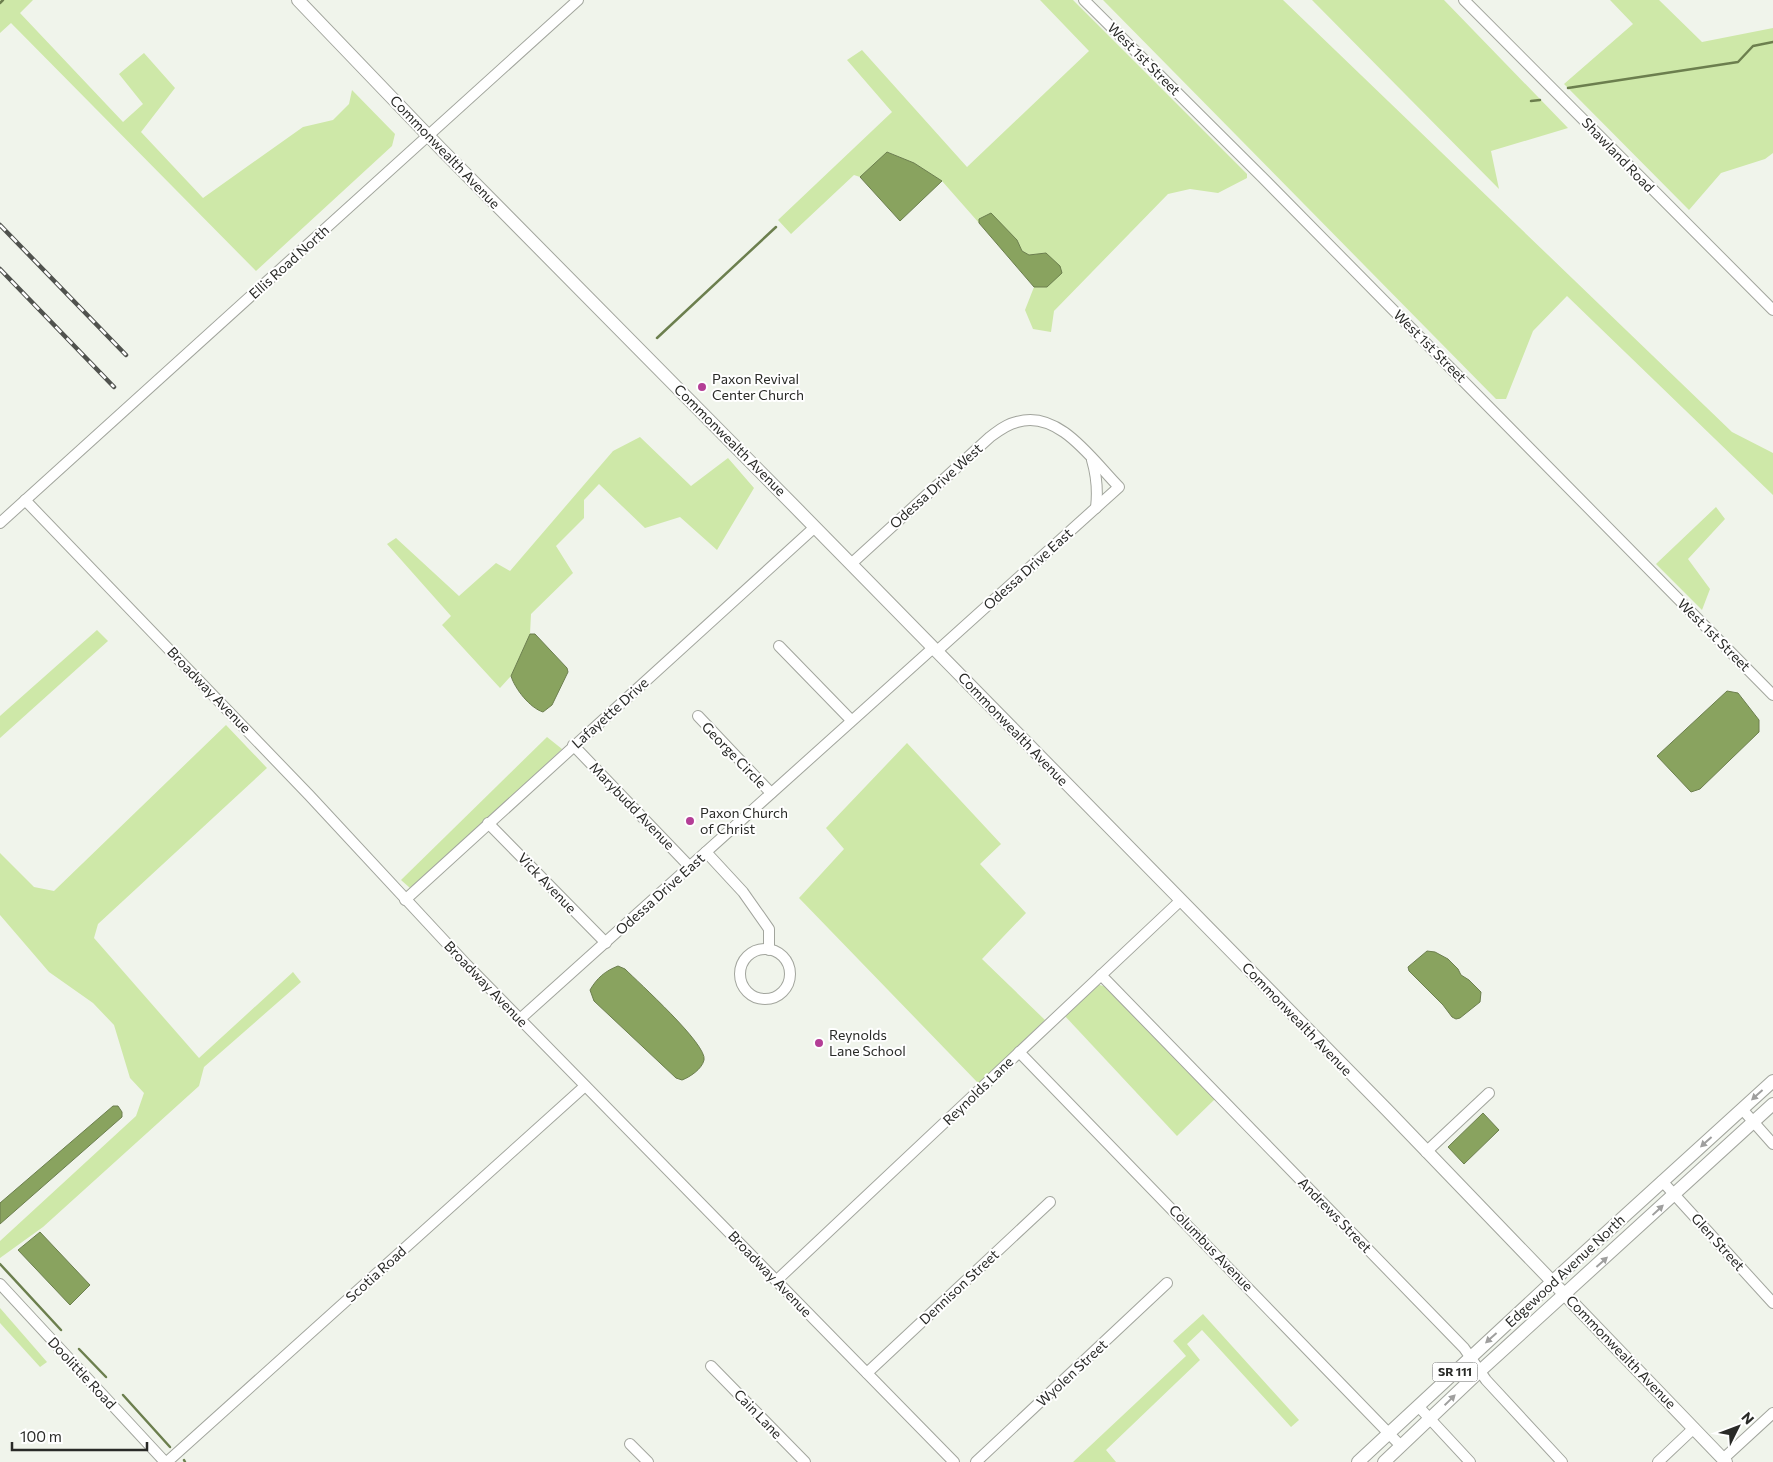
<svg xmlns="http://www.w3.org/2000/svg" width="1773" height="1462" viewBox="0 0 1773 1462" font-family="Commissioner,sans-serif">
	<rect width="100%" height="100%" fill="#f0f4eb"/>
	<!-- green -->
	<g fill="#cee8a8">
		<path d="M0 0H33L20 13 123 122 143 104 119 74 144 53 175 88 141 132 203 198 303 127 333 120 349 104 352 90 395 134 392 146 256 271 11 23 0 33Z"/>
		<path d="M1040 0H1073L1247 174V178L1218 193 1190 189 1168 194 1054 311 1051 332 1033 329 1025 310 1034 287H1047L1046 253 1029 255 1022 251 1017 240 979 219V223L942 181 914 163 888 152 860 177 854 175 791 234 778 220 892 112 847 60 862 50 967 167 1089 51Z"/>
		<path d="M1103 0H1283L1732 432 1773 453V495L1567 296 1533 331 1506 399H1496Z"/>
		<path d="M1312 0H1444L1568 128 1491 151 1499 189Z"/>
		<path d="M1610 0H1659L1702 42 1773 28V153L1765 159 1721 173 1689 210 1564 84 1633 24Z"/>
		<path d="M640 437 691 486 728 458 754 488 717 550 680 517 645 528 599 484 584 500V518L556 546 573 573 531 614 530 634 511 676 500 688 442 625 451 616 387 544 396 538 459 596 496 563 510 571 613 451Z"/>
		<path d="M1716 507 1725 519 1688 559 1710 589 1702 610 1656 564Z"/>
		<path d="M97 630 108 641 0 738V716Z"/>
		<path d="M226 725 267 768 98 924 94 938 199 1058 293 972 301 982 204 1067 199 1086 43 1227 0 1258V1241L136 1116 144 1093 130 1078 114 1025 93 1003 49 972 0 915V853L34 887 54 891Z"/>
		<path d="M547 737 562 749 416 887 410 888 401 880Z"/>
		<path d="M907 743 1001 844 980 864 1026 913 982 959 1045 1020 979 1084 799 898 844 849 826 828Z"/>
		<path d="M1096 984 1107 987 1215 1099 1177 1136 1064 1015Z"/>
		<path d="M0 1308 47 1362 40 1367 0 1323Z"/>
		<path d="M1203 1314 1299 1420 1291 1427 1202 1330 1187 1344 1200 1360 1106 1450 1116 1462H1073L1186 1356 1173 1341Z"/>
	</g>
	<!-- water -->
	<g fill="#89a35f" stroke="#6c7f4e">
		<path d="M887 152 914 163 942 181 900 221 860 177Z"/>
		<path d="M991 213 1017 240 1022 251 1029 255 1046 253 1060 266 1062 273 1047 287H1034L979 223V219Z"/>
		<path d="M530 634H535L567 668 568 672 552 705 543 712C530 708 515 689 511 676Z"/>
		<path d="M1727 691 1738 693 1759 720V732L1700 789 1691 792 1657 756Z"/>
		<path d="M1427 951 1435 952 1448 959 1458 969 1461 975 1469 980 1481 992 1480 1002 1460 1018 1456 1019 1452 1017 1443 1005 1409 971 1408 967Z"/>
		<path d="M618 966 625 969C638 982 708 1045 704 1060 702 1069 690 1077 682 1080L676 1078 594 1001 590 990C597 978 605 971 618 966Z"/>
		<path d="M113 1106H118L122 1112V1117L0 1224V1203Z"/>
		<path d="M1483 1113 1499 1130 1464 1164 1448 1147Z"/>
		<path d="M40 1232 90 1285 70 1305 18 1250Z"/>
	</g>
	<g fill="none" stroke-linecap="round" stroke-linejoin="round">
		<!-- stream -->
		<g stroke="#6c7f4e" stroke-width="2.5">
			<path d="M0 3 3 0"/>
			<path d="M1568 88 1738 62 1753 46 1773 42"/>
			<path d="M1531 101 1540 100"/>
			<path d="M657 338 776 227"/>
			<path d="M0 1264 61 1330"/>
			<path d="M79 1349 106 1377"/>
			<path d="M123 1395 170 1447"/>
			<path d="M184 1460 185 1462"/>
		</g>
		<defs>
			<g id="minor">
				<path d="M1084 0 1263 178 1773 695"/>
				<path d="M1464 0 1773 310"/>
				<path d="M1092 460C1097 477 1098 491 1096 508"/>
				<path d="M25 500 309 795 466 964 954 1462"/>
				<path d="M0 523 578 0"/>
				<path d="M851 564 990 437C998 431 1007 424 1017 422 1059 409 1093 461 1119 487L937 651"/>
				<path d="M779 646 851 720"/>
				<path d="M698 716 771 793"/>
				<path d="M573 745 690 867"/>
				<path d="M488 823 606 943"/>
				<path d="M706 852 743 892 769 929V950"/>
				<path d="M405 900 815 527"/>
				<circle cx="765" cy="974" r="25"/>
				<path d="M1101 975 1464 1348 1486 1380 1562 1462"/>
				<path d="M520 1019 933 648"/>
				<path d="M1019 1052 1401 1446"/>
				<path d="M1742 1109 1773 1144"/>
				<path d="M1426 1152 1489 1093"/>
				<path d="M1662 1181 1773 1303"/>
				<path d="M776 1281 1180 901"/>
				<path d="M0 1284 165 1462"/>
				<path d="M711 1366 805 1462"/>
				<path d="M867 1373 1050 1202"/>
				<path d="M1418 1406 1470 1462"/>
				<path d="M630 1444 648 1462"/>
				<path d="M1723 1459 1773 1413"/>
				<path d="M167 1462 585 1086"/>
				<path d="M976 1462 1167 1283"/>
				<path d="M1658 1462 1694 1428"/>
			</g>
			<g id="major">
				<path d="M298 0 441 149 798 510 1388 1111 1726 1462"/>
				<path d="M1358 1462 1552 1282 1773 1081"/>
				<path d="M1384 1462 1480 1371 1773 1104"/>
			</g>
		</defs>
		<!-- minor casing -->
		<use href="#minor" stroke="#a2a59d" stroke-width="12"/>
		<!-- major casing -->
		<use href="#major" stroke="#a2a59d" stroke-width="14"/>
		<!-- minor -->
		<use href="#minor" stroke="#fff" stroke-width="10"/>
		<!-- major -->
		<use href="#major" stroke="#fff" stroke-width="12"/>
		<defs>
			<g id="rail">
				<path d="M0 225 126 355"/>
				<path d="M0 269 114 387"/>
			</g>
		</defs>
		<!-- rail casing -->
		<use href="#rail" stroke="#50524e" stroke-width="4.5"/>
		<!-- rail -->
		<use href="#rail" stroke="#fff" stroke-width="2.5" stroke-dasharray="8" stroke-linecap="butt"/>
	</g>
	<!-- one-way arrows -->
	<defs><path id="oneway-solid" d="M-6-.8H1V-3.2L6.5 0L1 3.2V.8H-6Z" transform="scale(1.25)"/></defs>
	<g fill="#9f9f9e">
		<use href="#oneway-solid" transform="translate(1757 1095) rotate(138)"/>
		<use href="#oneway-solid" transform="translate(1706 1142) rotate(138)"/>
		<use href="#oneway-solid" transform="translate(1658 1210) rotate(-43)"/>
		<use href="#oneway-solid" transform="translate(1602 1262) rotate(-42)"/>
		<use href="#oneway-solid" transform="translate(1491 1338) rotate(138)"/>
		<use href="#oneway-solid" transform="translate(1450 1400) rotate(-44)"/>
	</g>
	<!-- markers -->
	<g fill="#b43e96" stroke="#fff" stroke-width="2">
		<circle cx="702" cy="387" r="5"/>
		<circle cx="690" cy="821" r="5"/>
		<circle cx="819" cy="1043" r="5"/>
	</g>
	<g text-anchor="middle" stroke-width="4" stroke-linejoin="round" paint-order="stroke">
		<!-- shield labels -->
		<rect fill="#fff" stroke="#696a68" stroke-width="1" x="1432.5" y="1362.5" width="45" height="19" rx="4"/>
		<g font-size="12" font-weight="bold" fill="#292a27">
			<text x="1455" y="1376">SR 111</text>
		</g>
		<!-- street labels -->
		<g font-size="14" fill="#292a27" stroke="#fff">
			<text transform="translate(1144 59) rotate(45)" y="5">West 1st Street</text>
			<text transform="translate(445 152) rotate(46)" y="5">Commonwealth Avenue</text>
			<text transform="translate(1618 155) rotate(46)" y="5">Shawland Road</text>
			<text transform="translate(289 262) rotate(-42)" y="5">Ellis Road North</text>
			<text transform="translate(1430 346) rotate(45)" y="5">West 1st Street</text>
			<text transform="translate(730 440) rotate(45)" y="5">Commonwealth Avenue</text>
			<text transform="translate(936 486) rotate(-42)" y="5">Odessa Drive West</text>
			<text transform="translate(1028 569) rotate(-42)" y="5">Odessa Drive East</text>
			<text transform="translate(1714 635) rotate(45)" y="5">West 1st Street</text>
			<text transform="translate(209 690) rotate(46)" y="5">Broadway Avenue</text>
			<text transform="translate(610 713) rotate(-42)" y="5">Lafayette Drive</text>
			<text transform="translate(1013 729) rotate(46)" y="5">Commonwealth Avenue</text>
			<text transform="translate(734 755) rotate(46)" y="5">George Circle</text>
			<text transform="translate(632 806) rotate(46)" y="5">Marybudd Avenue</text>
			<text transform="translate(547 883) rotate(46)" y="5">Vick Avenue</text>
			<text transform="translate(660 894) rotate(-42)" y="5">Odessa Drive East</text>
			<text transform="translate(486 984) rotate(46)" y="5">Broadway Avenue</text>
			<text transform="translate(1297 1019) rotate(46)" y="5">Commonwealth Avenue</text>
			<text transform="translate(978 1091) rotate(-44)" y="5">Reynolds Lane</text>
			<text transform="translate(1335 1215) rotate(46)" y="5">Andrews Street</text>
			<text transform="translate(1718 1242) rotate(48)" y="5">Glen Street</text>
			<text transform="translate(1211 1248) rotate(46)" y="5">Columbus Avenue</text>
			<text transform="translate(1565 1271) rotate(-43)" y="5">Edgewood Avenue North</text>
			<text transform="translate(376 1274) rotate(-42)" y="5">Scotia Road</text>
			<text transform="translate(770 1274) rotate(46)" y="5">Broadway Avenue</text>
			<text transform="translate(959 1287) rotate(-43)" y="5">Dennison Street</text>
			<text transform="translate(1621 1352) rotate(46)" y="5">Commonwealth Avenue</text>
			<text transform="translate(82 1373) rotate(47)" y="5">Doolittle Road</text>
			<text transform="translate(1072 1373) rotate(-43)" y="5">Wyolen Street</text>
			<text transform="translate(758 1414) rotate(46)" y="5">Cain Lane</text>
		</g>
		<!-- poi labels -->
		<g font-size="14" fill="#292a27" stroke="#fff" text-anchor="start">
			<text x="712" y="384">Paxon Revival<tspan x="712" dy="16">Center Church</tspan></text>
			<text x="700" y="818">Paxon Church<tspan x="700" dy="16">of Christ</tspan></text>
			<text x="829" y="1040">Reynolds<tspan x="829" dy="16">Lane School</tspan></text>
		</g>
	</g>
	<!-- north arrow -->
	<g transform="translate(1738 1427) rotate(48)" stroke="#ffffff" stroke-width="4" paint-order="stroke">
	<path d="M0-4L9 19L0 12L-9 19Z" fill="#292a27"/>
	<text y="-8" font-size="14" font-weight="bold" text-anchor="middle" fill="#292a27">N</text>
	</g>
	<!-- scale -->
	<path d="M12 1442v8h135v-8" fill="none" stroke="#292a27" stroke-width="2.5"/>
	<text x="20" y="1442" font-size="15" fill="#292a27" stroke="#ffffff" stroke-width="4" paint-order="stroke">100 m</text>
</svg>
